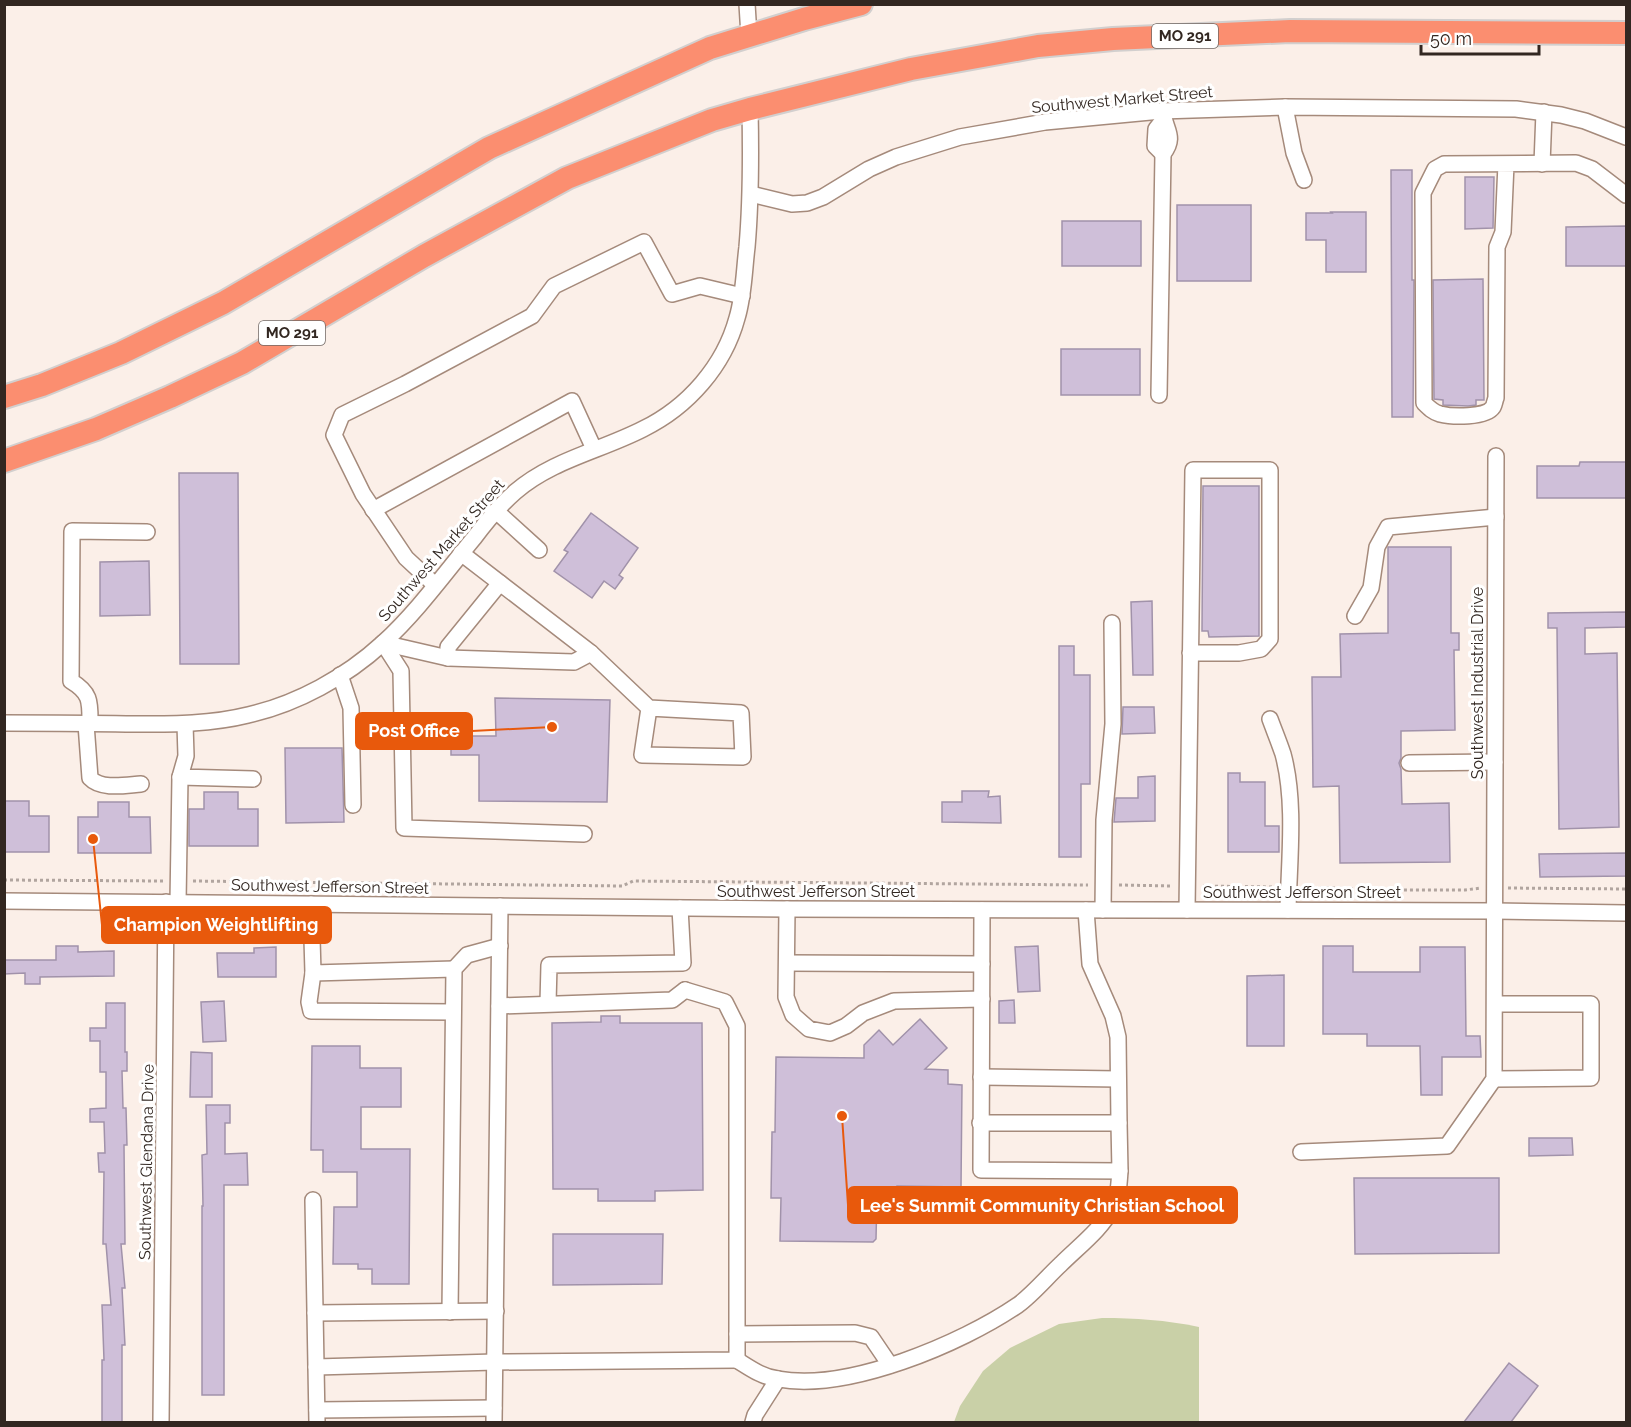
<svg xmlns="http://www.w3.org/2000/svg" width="1631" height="1427" viewBox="0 0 1631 1427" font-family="Raleway,sans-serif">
	<rect width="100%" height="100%" fill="#fbefe8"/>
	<!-- green -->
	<path fill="#c9d0a7" d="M1102 1318C1135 1318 1166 1320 1199 1327V1422H954L960 1406 983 1371 1010 1348 1059 1324Z"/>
	<!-- building -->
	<g fill="#cfbfd9" stroke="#a192aa" stroke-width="1.5">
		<path d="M1391 170H1412V280H1414L1413 417H1392Z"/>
		<path d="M1465 177H1494L1493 228 1465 229Z"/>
		<rect x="1177" y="205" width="74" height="76"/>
		<path d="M1331 212H1366V272H1326V240H1306V213H1332Z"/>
		<rect x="1062" y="221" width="79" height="45"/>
		<path d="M1626 226V266H1566V227Z"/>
		<path d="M1483 279 1484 400H1476V405L1468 406 1443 405V400L1434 399 1433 280Z"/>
		<rect x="1061" y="349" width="79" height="46"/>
		<path d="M1580 462H1626V498H1537V466H1579Z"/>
		<path d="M179 473H238L239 664H180Z"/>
		<path d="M1203 486H1259V636L1209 637 1208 631H1202Z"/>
		<path d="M591 513 638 548 619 575 623 578 615 589 604 581 592 598 554 571 568 552 564 550Z"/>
		<path d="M1388 547H1451V633H1459V650H1454L1455 730 1401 731V758L1399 763 1401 769 1402 804 1449 803 1450 862 1340 863 1339 786 1313 787 1312 677H1341L1340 634 1388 633Z"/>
		<path d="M149 561 150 615 100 616V562Z"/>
		<path d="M1152 601 1153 675H1133L1131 602Z"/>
		<path d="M1626 612V627L1585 628V654L1617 653 1619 827 1559 829 1557 628H1548V613Z"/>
		<path d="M1059 646H1074V675H1090V784H1081V857H1059Z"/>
		<path d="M495 698 610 700 607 802 479 801V755H451V736H496Z"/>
		<path d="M1123 707H1154L1155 733 1122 734Z"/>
		<path d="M285 748H342L344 822 286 823Z"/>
		<path d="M1228 773H1240V782H1265V826H1279V852H1228Z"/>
		<path d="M1155 776V821L1114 822 1116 798H1138V777Z"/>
		<path d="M962 791H989L988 797 1000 796 1001 823 942 822V802H962Z"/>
		<path d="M204 792H238V809H258V846H189V809H204Z"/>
		<path d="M4 801H29V816H49V852H4Z"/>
		<path d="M98 802H129V817H150L151 853H78V817H98Z"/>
		<path d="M1626 853V876L1540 877 1539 854Z"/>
		<path d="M56 946H78V952L114 951V976L40 977V984H25V973L4 974V960H56Z"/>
		<path d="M1038 946 1040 991 1018 992 1015 947Z"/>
		<path d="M1323 946H1353V972H1420V947H1465L1466 1036H1480L1481 1057H1442V1095H1421L1420 1046H1367V1034H1323Z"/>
		<path d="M276 947V977H218L217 953H254V948Z"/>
		<path d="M1284 975V1046H1247V976Z"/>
		<path d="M1014 1000 1015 1023H999V1001Z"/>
		<path d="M224 1001 226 1041 203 1042 201 1002Z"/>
		<path d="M106 1003H125V1052H127V1071H122L123 1108H126L127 1145H124L125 1244H121L125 1288H122L125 1345H122V1422H102V1360H104L102 1305H111L106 1244H103L104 1172H99L98 1153H105L104 1122H90V1109L106 1108V1072H100V1041H90V1028H106Z"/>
		<path d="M601 1016H620V1023H702L703 1190 655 1191V1201H598V1189H553L552 1023 601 1022Z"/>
		<path d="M920 1019 947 1048 925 1069 948 1070V1084L962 1085 961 1187 897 1186V1197L877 1196 876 1239 873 1242 780 1241 781 1198H771L772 1132H775L776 1057 864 1058V1045L879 1030 893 1045Z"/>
		<path d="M312 1046H360V1068H401V1107H361V1149H410L409 1284H372V1269H358V1264H333L334 1207H357V1172H323V1150H311Z"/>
		<path d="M191 1052 212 1053V1097H190Z"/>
		<path d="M206 1105H230V1123H225V1154L247 1153 248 1185H224V1395H202V1206H203L202 1155 207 1154Z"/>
		<path d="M1529 1138H1572L1573 1155 1529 1156Z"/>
		<path d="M1354 1178H1499V1253L1355 1254Z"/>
		<path d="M553 1234H663L662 1284 553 1285Z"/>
		<path d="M1509 1363 1538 1386 1511 1422H1464Z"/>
	</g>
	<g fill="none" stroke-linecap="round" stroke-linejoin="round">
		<defs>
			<g id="minor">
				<path d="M747 4 749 36"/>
				<path d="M1285 107 1294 153 1304 180"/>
				<path d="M1163 111C1164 129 1177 136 1163 154L1155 146 1156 129 1163 120"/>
				<path d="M1506 164 1503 232 1497 247 1496 398C1495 400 1494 406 1493 407 1486 418 1452 417 1440 414 1433 412 1429 408 1424 403L1423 193 1435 169 1444 164 1576 163 1592 169 1626 195"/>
				<path d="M1542 164 1544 112"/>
				<path d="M751 194 792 204 807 203 823 197 869 169 896 157 960 137 1045 122 1161 111 1285 107 1516 109 1561 115 1585 121 1626 137"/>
				<path d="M1159 395 1163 154"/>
				<path d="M373 510 572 401 594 449"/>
				<path d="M496 511 539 550"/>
				<path d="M461 553 591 653 649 708 741 713 743 757 642 755 649 708"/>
				<path d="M435 585 406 558 363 494 334 435 342 415 405 384 532 316 554 286 644 242 672 294 700 286 742 296"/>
				<path d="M1355 616 1371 588 1377 547 1388 527 1496 517"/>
				<path d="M383 643 401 671 404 828 584 834"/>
				<path d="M383 643 448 658 574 662 591 653"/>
				<path d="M448 658V647L500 583"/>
				<path d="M340 675 351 708 353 805"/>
				<path d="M1270 719C1274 730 1279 742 1283 754 1296 802 1289 861 1288 910"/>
				<path d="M4 723C45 723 86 723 126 724 167 724 208 725 248 715 297 704 346 677 383 643 417 612 445 573 474 538 486 522 499 506 515 492 552 460 600 451 643 429 688 407 724 366 737 318 744 295 744 271 747 247 751 201 751 155 750 109"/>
				<path d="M90 723C90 702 91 693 71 681L72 531 147 532"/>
				<path d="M86 724 90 778C101 790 126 785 141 784"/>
				<path d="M185 724 186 756 180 777 253 779"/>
				<path d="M1409 763 1495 762"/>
				<path d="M4 901 787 909 1495 911 1626 913"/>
				<path d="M178 902 180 777"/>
				<path d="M311 904 313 973 454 969"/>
				<path d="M787 909 786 997 793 1015 809 1029 830 1033 846 1026 863 1013 894 1001 982 999"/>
				<path d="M982 910 981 1170 1120 1171 1119 1123"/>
				<path d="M1103 910 1104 820 1113 724 1112 623"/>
				<path d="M1187 910C1190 763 1191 616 1193 470H1270V639L1261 649 1239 653H1190"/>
				<path d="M788 963 982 964"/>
				<path d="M313 973 309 1002 311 1011 453 1012"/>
				<path d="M548 1003 549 965 683 963 680 908"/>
				<path d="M499 1006 672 1000 685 990"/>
				<path d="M981 1077 1118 1079"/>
				<path d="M1494 1079 1591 1078V1004H1495"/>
				<path d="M980 1123H1119L1118 1037 1113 1016 1090 964 1086 910"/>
				<path d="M1301 1152 1447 1146 1494 1079 1496 456"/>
				<path d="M313 1200 317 1422"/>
				<path d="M450 1312 454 969 467 955 500 946"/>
				<path d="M315 1313 496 1311"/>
				<path d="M737 1334 855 1333 871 1337 890 1365"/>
				<path d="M737 1360C750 1368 762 1377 778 1379 847 1392 961 1344 1018 1305 1033 1294 1047 1277 1061 1264 1078 1247 1102 1229 1113 1207 1119 1196 1119 1183 1120 1171"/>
				<path d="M316 1367 495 1362 737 1360V1026L725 1002 685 990"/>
				<path d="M317 1410 494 1408"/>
				<path d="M161 1422 166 902"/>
				<path d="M494 1422 500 906"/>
				<path d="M753 1422 755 1415 778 1379"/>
			</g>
			<g id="highway">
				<path d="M4 397 42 385 121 353 223 303 489 148 710 48 804 19 861 4"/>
				<path d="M4 461 96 429 170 397 242 363 424 256 567 178 712 120 750 109 911 69 1038 46 1113 39 1290 31 1626 33"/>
			</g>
		</defs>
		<!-- minor casing -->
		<use href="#minor" stroke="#a58a7b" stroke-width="18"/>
		<!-- highway casing -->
		<use href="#highway" stroke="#d2cfce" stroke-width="26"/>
		<!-- path -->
		<g stroke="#b1a59f" stroke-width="3" stroke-dasharray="3 3" stroke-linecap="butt">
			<path d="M4 880 165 881"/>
			<path d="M193 881 622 886 633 881 1088 885"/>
			<path d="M1119 885 1172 886"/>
			<path d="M1203 886 1274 887"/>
			<path d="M1302 887 1398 890H1465L1481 888"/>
			<path d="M1508 888 1626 889"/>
		</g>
		<!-- minor -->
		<use href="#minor" stroke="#fff" stroke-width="15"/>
		<!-- highway -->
		<use href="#highway" stroke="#fb8e70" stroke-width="22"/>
	</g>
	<g text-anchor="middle" stroke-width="6" stroke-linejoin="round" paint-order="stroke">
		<!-- shield labels -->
		<g fill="#fff" stroke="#706864" stroke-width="1.5">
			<rect x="1152" y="24" width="66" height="24" rx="4.5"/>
			<rect x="259" y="321" width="66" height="24" rx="4.5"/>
		</g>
		<g font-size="15" font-weight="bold" fill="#322721">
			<text x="1185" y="41">MO 291</text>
			<text x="292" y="338">MO 291</text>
		</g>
		<!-- street labels -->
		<g font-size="16" fill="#322721" stroke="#fff">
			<text transform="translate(1122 99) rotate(-5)" y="6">Southwest Market Street</text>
			<text transform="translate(441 550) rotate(-49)" y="6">Southwest Market Street</text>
			<text transform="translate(1477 683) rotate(-90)" y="6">Southwest Industrial Drive</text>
			<text transform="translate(330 886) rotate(1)" y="6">Southwest Jefferson Street</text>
			<text x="816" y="897">Southwest Jefferson Street</text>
			<text x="1302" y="898">Southwest Jefferson Street</text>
			<text transform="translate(146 1162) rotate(-89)" y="6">Southwest Glendana Drive</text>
		</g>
	</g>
	<!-- callouts -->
	<path fill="none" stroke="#e8590c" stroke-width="2" d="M552 727L472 731M93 839L102 925M842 1116L848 1205"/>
	<g fill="#e8590c" stroke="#fff" stroke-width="2">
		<circle cx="552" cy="727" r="6"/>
		<circle cx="93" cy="839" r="6"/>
		<circle cx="842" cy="1116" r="6"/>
	</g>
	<g fill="#e8590c" stroke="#e8590c" stroke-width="2">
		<rect x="356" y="713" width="116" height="36" rx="6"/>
		<rect x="102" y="907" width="229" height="36" rx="6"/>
		<rect x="848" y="1187" width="389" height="36" rx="6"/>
	</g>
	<g font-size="18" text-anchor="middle" font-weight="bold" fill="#fff">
		<text x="414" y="737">Post Office</text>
		<text x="216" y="931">Champion Weightlifting</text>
		<text x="1042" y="1212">Lee's Summit Community Christian School</text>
	</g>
	<!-- border -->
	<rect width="1631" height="1427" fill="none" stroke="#322721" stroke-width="12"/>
	<!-- scale -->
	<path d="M1421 45v9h118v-9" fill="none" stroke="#322721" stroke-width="3"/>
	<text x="1430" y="45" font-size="18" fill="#322721" stroke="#ffffff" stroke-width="4.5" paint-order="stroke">50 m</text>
</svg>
